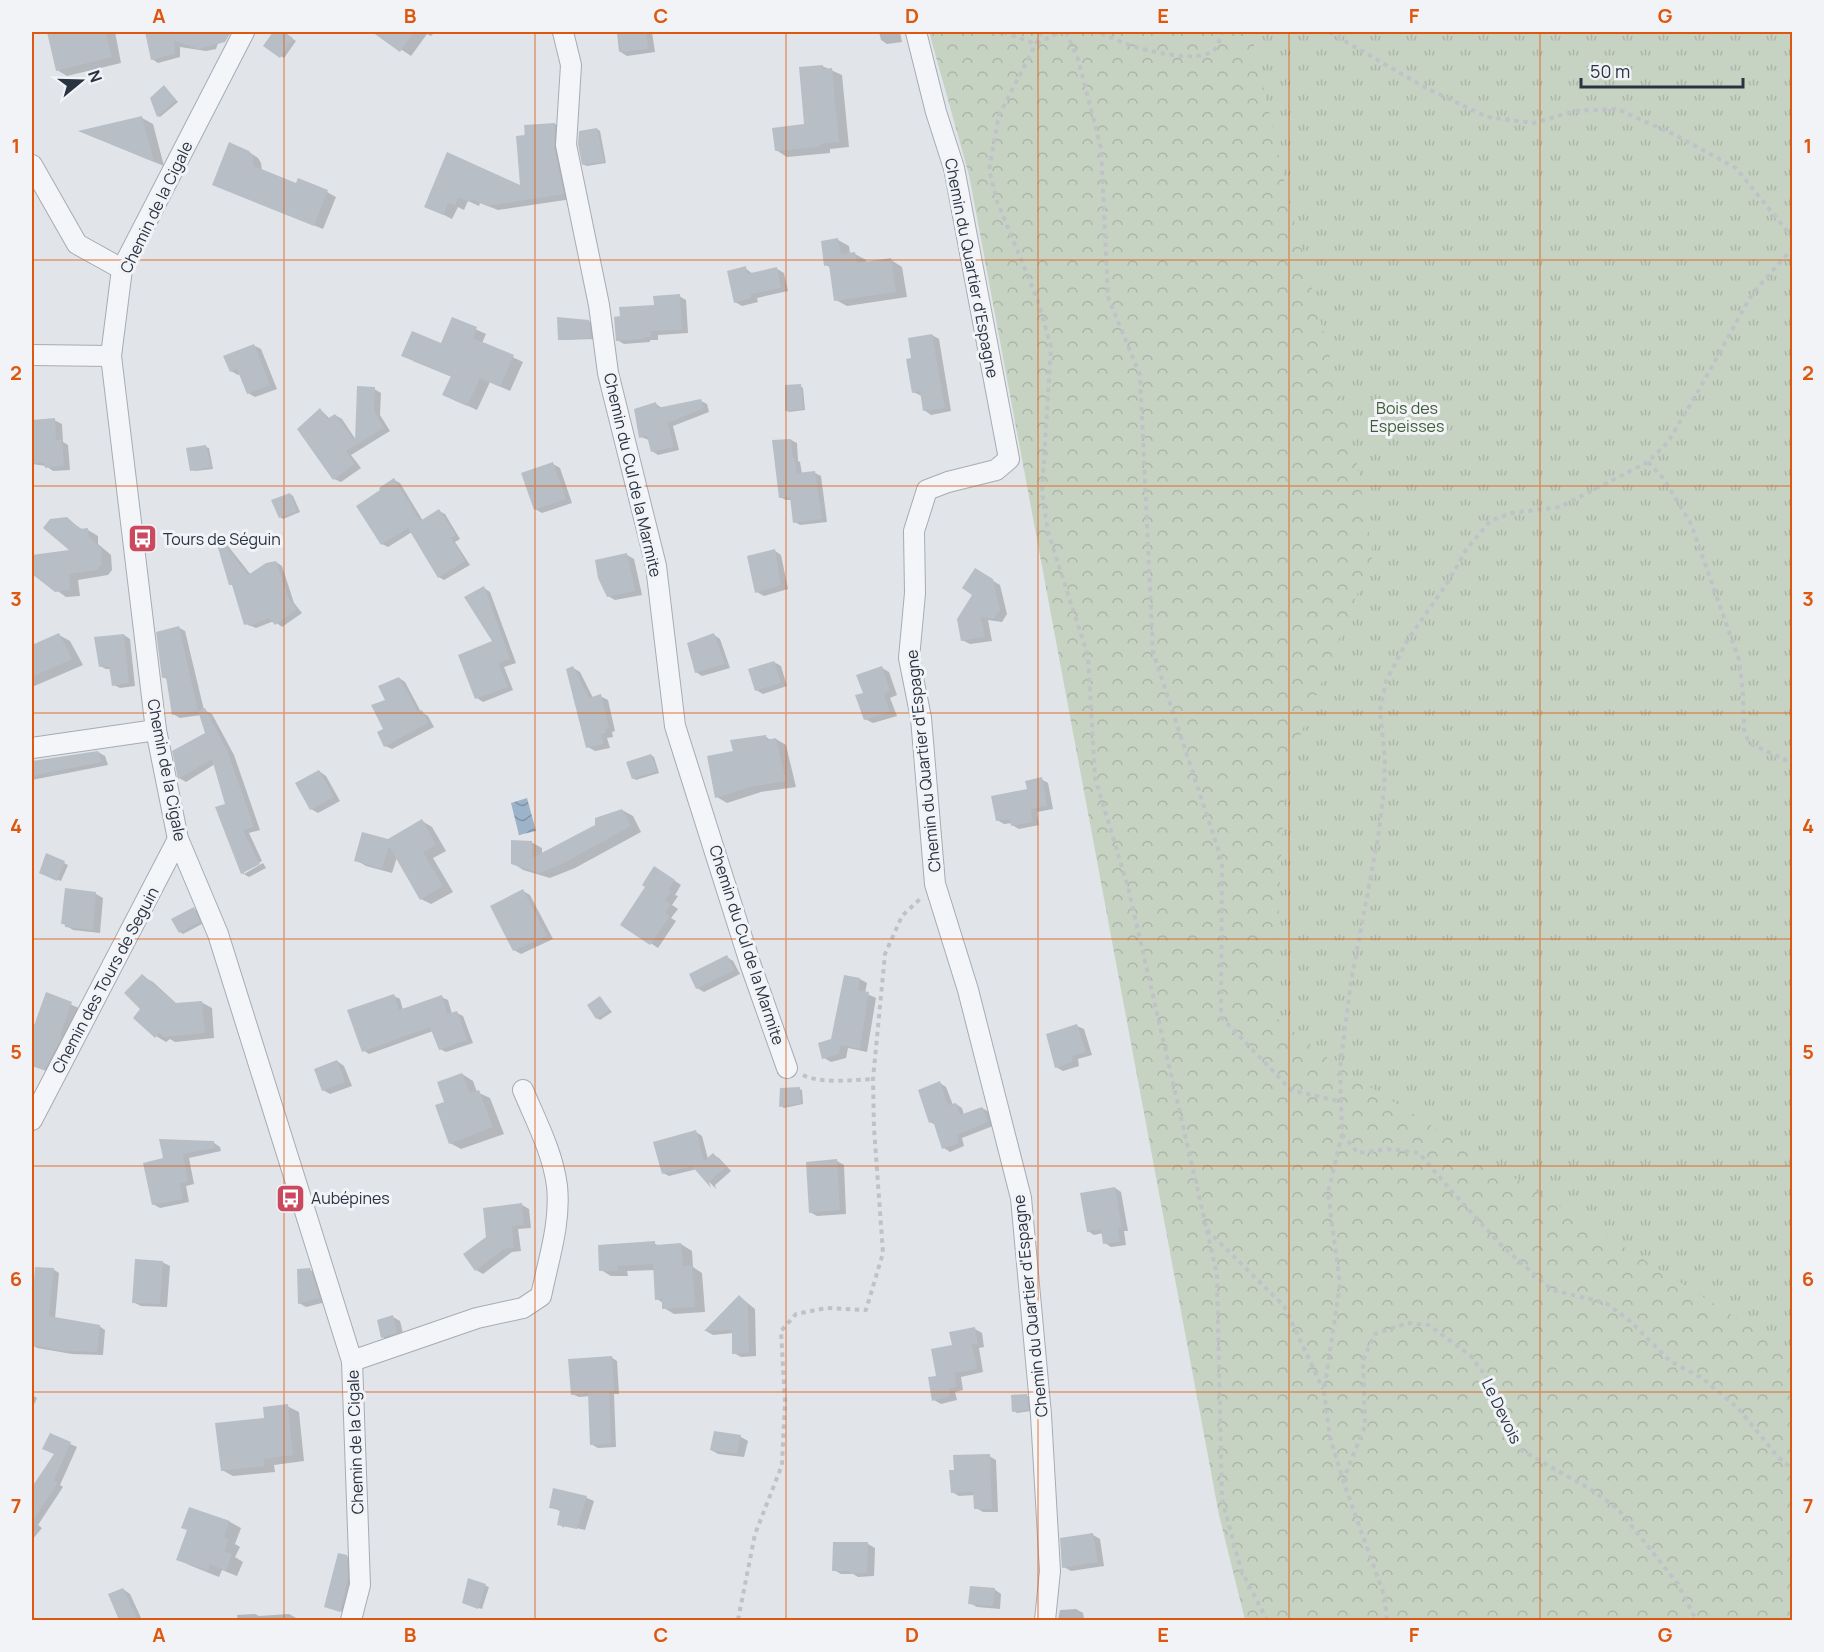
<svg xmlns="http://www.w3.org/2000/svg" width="1824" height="1652" viewBox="0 0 1824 1652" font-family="Manrope,sans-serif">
	<defs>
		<pattern id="forest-crowns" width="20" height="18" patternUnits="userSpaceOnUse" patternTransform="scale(1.5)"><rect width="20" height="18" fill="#c7d3c2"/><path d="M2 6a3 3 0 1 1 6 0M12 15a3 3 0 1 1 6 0" fill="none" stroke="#abb6a8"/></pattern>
		<pattern id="park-tufts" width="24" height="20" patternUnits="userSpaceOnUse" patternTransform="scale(1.5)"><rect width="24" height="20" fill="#c7d3c2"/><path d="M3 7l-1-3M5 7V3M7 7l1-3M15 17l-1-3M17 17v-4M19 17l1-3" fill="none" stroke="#abb6a8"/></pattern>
		<pattern id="water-waves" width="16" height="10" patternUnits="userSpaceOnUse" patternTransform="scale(1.5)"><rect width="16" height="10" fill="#9db3c9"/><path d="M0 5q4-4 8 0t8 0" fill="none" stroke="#8092a5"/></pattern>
	</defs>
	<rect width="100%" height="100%" fill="#e1e5ea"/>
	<!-- forest -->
	<path fill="url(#forest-crowns)" d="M929 32H1792V1620H1245L1219 1515 969 175Z"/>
	<!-- park -->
	<path fill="url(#park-tufts)" d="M1251 32H1792V1353L1340 1068 1274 1016 1285 773 1373 555 1354 448 1288 197Z"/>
	<!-- water -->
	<path fill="url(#water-waves)" d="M527 798 536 831 519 835 511 803Z"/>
	<!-- shadow -->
	<g fill="#0003">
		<path d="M49 32H115L121 63 67 76 57 70Z"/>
		<path d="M147 32H217L221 34 216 49 206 51 180 47V57L158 63 152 59Z"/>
		<path d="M274 32H282L296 41 284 58 265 46Z"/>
		<path d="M380 32H435L431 36 427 34 411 56 378 34Z"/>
		<path d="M617 32H652L655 52 627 56 619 51Z"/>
		<path d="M879 32H900L902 42 887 44 881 40Z"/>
		<path d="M822 66 842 75 849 147 830 149V153L787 157 776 150 806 126Z"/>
		<path d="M165 87 178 102 160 117 158 116Z"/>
		<path d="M142 118 153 124 164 166 82 132Z"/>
		<path d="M555 124 564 129 572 199 498 210 480 203 479 206 468 201 464 210 458 207 452 219 426 206 448 154 522 187 525 127Z"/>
		<path d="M597 129 600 131 606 163 587 166 584 165Z"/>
		<path d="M249 152 258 158 261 163 262 171 297 185 327 192 336 197 323 229 214 184Z"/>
		<path d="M838 240 849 246 850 254H855L866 260 867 263 891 260 902 267 907 297 847 306 836 300 831 268 826 265Z"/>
		<path d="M745 268 753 274 777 269 784 273 788 291 757 298 758 302 742 306 735 302Z"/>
		<path d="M679 296 686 300 688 333 658 335V340H650V342L624 344 617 340 655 306Z"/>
		<path d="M453 319 486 334 482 343 523 362 510 391 490 382 477 410 444 395 452 377 413 361 441 345Z"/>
		<path d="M588 321 592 323 594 339 563 340 560 339Z"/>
		<path d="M932 335 939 339 951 411 931 415 924 410 922 396 913 392V360Z"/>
		<path d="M253 345 261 349 277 389 255 397 248 393 240 374 238 375 231 371Z"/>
		<path d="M800 386 803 388 805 410 789 412 786 410Z"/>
		<path d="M374 389 381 393 380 415 390 431 351 455 361 468 341 482 334 479 321 410 330 419 335 415 342 419 356 440Z"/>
		<path d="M701 401 707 404 709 412 673 426 679 450 658 455 652 451 649 440 641 437 656 404 662 408Z"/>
		<path d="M54 420 62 424 63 442 68 445 70 470 53 471 46 466 32 464V422Z"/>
		<path d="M791 440 797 443 798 461 800 462 802 474 815 473 821 476 827 522 800 525 795 522 792 500H786L780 497Z"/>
		<path d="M206 447 209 448 213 469 195 471 192 470Z"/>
		<path d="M553 464 560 468 572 503 542 513 535 509Z"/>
		<path d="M394 480 400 483 423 521 439 511 445 514 460 539 455 542 470 565 444 580 439 577 412 532 388 547 382 544Z"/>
		<path d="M290 494 293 496 300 512 283 519 280 517Z"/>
		<path d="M67 519 83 530H88L98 536V544L111 555 112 570 108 575 78 580 80 596 66 597 32 572V556L73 552Z"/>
		<path d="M215 533 220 536 251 575 276 562 282 566 294 603 302 613 282 627 274 621 256 628 246 624 234 586 231 584Z"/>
		<path d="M774 550 781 555 788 589 764 596 757 592Z"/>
		<path d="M627 555 634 559 642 595 615 600 608 596Z"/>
		<path d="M975 570 1000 585 1007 614 1002 622 988 620 992 641 970 644 962 640 975 595Z"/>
		<path d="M484 588 490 592 516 663 504 667 513 690 483 702 477 698 494 642Z"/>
		<path d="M178 627 185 631 204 710 212 714 234 755 260 830 249 833 262 861 244 871V874L263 863 266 868 249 877 242 873 227 805 215 764 186 782 179 778 206 734 201 715 180 718 173 714 168 680 163 677Z"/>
		<path d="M59 635 70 641 83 665 32 687V646Z"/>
		<path d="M124 635 130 639 135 686 120 688 114 685 111 669H106L100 666Z"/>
		<path d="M714 635 720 639 730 668 702 676 696 672Z"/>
		<path d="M774 662 781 666 787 686 763 694 756 690Z"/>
		<path d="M573 668 580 672 593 698 600 696 608 700 615 731 612 732 613 737 607 738 610 748 595 751 588 747Z"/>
		<path d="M882 668 889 672 897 695 890 698 897 716 873 723 865 719V694Z"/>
		<path d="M399 678 405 682 421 712 428 716 434 727 392 749 385 746V729Z"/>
		<path d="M766 737 771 740 776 739 786 745 796 787 761 792 727 803 717 797 735 753Z"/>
		<path d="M98 752 105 756 108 765 32 780V763Z"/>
		<path d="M651 755 654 757 659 773 636 780 633 778Z"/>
		<path d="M319 771 326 776 340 801 318 813 311 809Z"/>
		<path d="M1041 779 1048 783 1053 809 1037 812 1039 825 1019 829 1012 825V823L1004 824 997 820Z"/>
		<path d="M622 810 633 816 641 832 575 868 550 878 523 870 513 863 531 842 542 848V854L597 826Z"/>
		<path d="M422 821 432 827 446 851 433 858 453 892 431 904 421 899 397 857 392 873 366 866 356 860Z"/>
		<path d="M47 855 68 865 61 881 44 874Z"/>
		<path d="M662 872 681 885 675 895 678 896 672 905 678 909 671 918 676 921 658 948 622 924Z"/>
		<path d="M66 889 96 894 103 898 100 933 73 930 62 923Z"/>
		<path d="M523 891 530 895 553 939 521 954 514 950Z"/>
		<path d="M194 909 197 910 202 924 183 934 180 932Z"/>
		<path d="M727 957 733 961 740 974 704 992 697 988Z"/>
		<path d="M142 976 153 982 178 1005 201 1002 212 1008 214 1038 175 1042 170 1039 166 1042 156 1036 142 1009Z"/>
		<path d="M860 979 867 983 865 993 876 998 867 1052 848 1048 846 1058 831 1062 824 1058Z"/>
		<path d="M47 994 81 1009 55 1074 32 1066V1035Z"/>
		<path d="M394 996 400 999 403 1010 441 997 448 1000 452 1014 457 1013 463 1016 473 1043 446 1052 440 1049 433 1031 369 1054 363 1050Z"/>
		<path d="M600 998 612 1012 600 1020 597 1018Z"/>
		<path d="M1077 1026 1084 1029 1092 1055 1078 1059 1079 1066 1063 1071 1056 1067Z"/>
		<path d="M337 1061 344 1066 352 1086 330 1094 323 1090Z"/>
		<path d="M462 1074 473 1081 477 1092 490 1098 504 1134 461 1149 450 1143 446 1103Z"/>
		<path d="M940 1083 946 1087 953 1105 956 1104 962 1108 964 1115 982 1108 989 1112 993 1126 962 1138 964 1146 950 1152 944 1148 936 1125 930 1122Z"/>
		<path d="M799 1089 802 1090 803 1104 784 1108 781 1106Z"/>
		<path d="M696 1132 702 1136 708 1159 713 1155 719 1158 731 1171 715 1185 716 1189 697 1169 669 1176 663 1173Z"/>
		<path d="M214 1143 220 1147 221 1151 189 1158 194 1184 186 1186 189 1202 160 1208 153 1204 145 1164Z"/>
		<path d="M837 1161 844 1165 846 1214 817 1216 810 1212Z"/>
		<path d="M1115 1188 1121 1192 1128 1231H1124L1126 1245 1111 1247 1105 1243 1103 1233 1094 1235 1088 1231Z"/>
		<path d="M522 1205 529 1209 531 1228 518 1229 521 1251 512 1252 483 1274 476 1270 465 1255 488 1238Z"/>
		<path d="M654 1243 659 1246 681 1244 692 1251 693 1267 702 1273 705 1312 674 1314 664 1308 663 1303 657 1299 655 1270 627 1271 628 1276H611L601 1270Z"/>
		<path d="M162 1262 170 1266 167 1307 141 1306 133 1302Z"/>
		<path d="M53 1269 59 1273 55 1319 99 1326 105 1330 103 1355 72 1354 37 1348 32 1345 34 1321H32V1303H34Z"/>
		<path d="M310 1270 317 1274 326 1302 306 1307 299 1303Z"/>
		<path d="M740 1297 755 1309 756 1356 741 1357 734 1353 733 1333 713 1335 706 1331Z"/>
		<path d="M393 1317 400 1321 404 1337 390 1341 382 1337Z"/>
		<path d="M975 1329 982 1333 984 1347 979 1348 983 1372 961 1377 963 1390 955 1392 957 1400 941 1404 934 1400 938 1377 954 1346Z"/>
		<path d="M611 1357 617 1361 619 1394H614L616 1447 598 1448 591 1444 590 1396 579 1397 572 1394Z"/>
		<path d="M32 1395 37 1398 32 1409Z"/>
		<path d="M1027 1396 1030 1397 1031 1411 1017 1413 1014 1411Z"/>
		<path d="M287 1406 299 1412 304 1461 274 1465 275 1472 233 1476 222 1470 266 1419Z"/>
		<path d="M715 1433 741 1437 748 1441 744 1457 718 1454 711 1450Z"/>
		<path d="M50 1435 77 1447 60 1485 63 1487 38 1525 42 1528 32 1540V1489L55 1454Z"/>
		<path d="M989 1456 996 1460 998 1512H983L976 1508 975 1495 959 1496 952 1492 955 1471Z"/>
		<path d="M555 1490 587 1498 594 1501 585 1530 564 1525V1528L559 1524 562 1512 551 1507Z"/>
		<path d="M190 1509 230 1522 241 1528 235 1544 240 1547 235 1557 243 1562 237 1576 222 1570 219 1577 189 1565 178 1559 188 1530Z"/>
		<path d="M1093 1535 1100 1539 1104 1566 1071 1571 1064 1567Z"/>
		<path d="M835 1544H868L875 1548 874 1576 858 1577 853 1574H841L834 1570Z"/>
		<path d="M346 1556 350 1558V1580L343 1612 329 1608Z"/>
		<path d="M469 1580 489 1587 482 1609 467 1604Z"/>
		<path d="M123 1589 130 1594 142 1620H121L110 1595Z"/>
		<path d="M994 1589 1001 1594 1000 1609 977 1607 970 1603Z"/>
		<path d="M1076 1609 1083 1613 1084 1619 1091 1620H1058L1060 1610Z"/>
		<path d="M255 1614 259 1616 289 1614 300 1620H238L237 1615Z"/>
	</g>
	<!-- building -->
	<g fill="#b8bec6">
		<path d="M47 32H106L112 57 56 71Z"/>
		<path d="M145 32H231L225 42 199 49 174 41 175 54 151 60Z"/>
		<path d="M273 32H284L293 38 280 58 263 46Z"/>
		<path d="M372 32H414L400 52Z"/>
		<path d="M618 32H646L648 49 620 52Z"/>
		<path d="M823 65V69L832 68 839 142 820 144V147L775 151 772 128 804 124 799 67Z"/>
		<path d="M164 85 176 100 157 117 150 98Z"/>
		<path d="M142 116 154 162 78 131 125 120Z"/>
		<path d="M555 123 554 147 564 194 488 206 471 199 470 202 458 197 455 206 448 203 443 215 424 207 447 152 520 185 516 136 525 135 524 125Z"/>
		<path d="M597 128 604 162 582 165 578 144 579 131Z"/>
		<path d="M229 142 249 151 253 156 254 166 296 183 298 178 328 190 314 226 212 185Z"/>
		<path d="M838 238 841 254 855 252 857 263 891 258 896 292 834 301 829 265 824 266 821 241Z"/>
		<path d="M746 266 747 274 777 267 781 288 751 294V298L734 303 727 271Z"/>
		<path d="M680 294 682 330 651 331V337H644V339L616 341 614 317 620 316 619 307 654 305 653 296Z"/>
		<path d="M452 317 477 327 473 338 514 355 500 387 480 378 467 406 442 395 451 376 401 356 412 331 441 343Z"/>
		<path d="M557 317 589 320 591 338 558 340Z"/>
		<path d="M932 334 945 408 923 411 920 391 912 393 906 359 911 358 908 338Z"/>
		<path d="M254 344 270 385 247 394 237 369 230 372 223 356Z"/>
		<path d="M801 384 803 409 785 411V385Z"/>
		<path d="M357 386 375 387 374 411 384 428 346 451 355 464 333 480 297 429 320 408 327 419 335 414 355 441Z"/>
		<path d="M701 399 704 408 668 423 674 447 651 452 647 436 639 438 634 409 656 402 657 408Z"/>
		<path d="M55 418 56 440 62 439 64 466 45 468 44 463H32V420Z"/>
		<path d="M791 439 793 458H795L797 473 815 471 822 519 793 523 790 497 779 498 772 440Z"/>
		<path d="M206 445 211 467 190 471 186 448Z"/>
		<path d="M553 462 566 499 534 510 521 473Z"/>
		<path d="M394 478 420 521 439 509 456 535 451 538 465 561 438 578 408 528 381 545 356 506 380 490 379 488Z"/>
		<path d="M290 493 297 511 279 518 271 500Z"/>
		<path d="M67 517 80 529 88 528 89 537 101 548 102 564 97 570 69 574 70 590 55 592 32 574V555L69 550 43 528 50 519Z"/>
		<path d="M213 531H214L248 575 266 563 276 561 289 599 297 609 275 625 269 618 249 626 248 624 244 625 232 585H229Z"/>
		<path d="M775 549 781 585 755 593 747 556Z"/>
		<path d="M627 553 635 591 607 597 598 578 595 560Z"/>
		<path d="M975 568 993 579 1000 610 994 619 981 617 985 637 961 641 957 619 972 595 962 588Z"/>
		<path d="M484 586 510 659 498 663 508 687 475 699 458 655 492 641 464 597Z"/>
		<path d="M179 626 198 711 205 708 227 750 254 827 243 830 260 864 241 874 215 807 225 804 212 759 178 779 172 751 205 733 198 711 172 715 166 677 162 678 156 632Z"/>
		<path d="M59 633 72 659 32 677V645Z"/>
		<path d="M714 633 725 664 695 673 687 643Z"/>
		<path d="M124 634 129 683 112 686 109 666 99 667 94 637Z"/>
		<path d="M774 661 781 683 755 691 748 669Z"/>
		<path d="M573 666 589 698 601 694 609 728 605 729 606 733 601 734 604 744 586 748 566 669Z"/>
		<path d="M882 666 890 691 884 694 890 712 864 720 855 695 863 693 856 675Z"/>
		<path d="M399 677 418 712 422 710 428 723 384 747 377 732 383 729 371 705 385 700 378 686Z"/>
		<path d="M766 735 767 740 776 738 786 781 750 787 715 798 707 756 733 751 730 740Z"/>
		<path d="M98 751 102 762 32 776V761Z"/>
		<path d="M651 754 657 771 632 779 626 762Z"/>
		<path d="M319 770 334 797 310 810 295 783Z"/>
		<path d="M1042 777 1047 806 1031 809 1033 822 1011 826 1010 819 996 821 991 796 1027 789 1025 781Z"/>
		<path d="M622 809 631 826 564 863 539 873 511 864V840L532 841V858L595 825V818Z"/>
		<path d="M422 819 436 845 423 852 443 886 420 900 389 846 382 869 354 861 362 832 388 839Z"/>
		<path d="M46 853 65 861 57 881 39 873Z"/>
		<path d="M654 866 675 880 669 889 672 891 665 900 671 904 665 913 670 916 650 945 620 925 645 887 642 885Z"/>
		<path d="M65 888 96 892 93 930 65 927V924H61Z"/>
		<path d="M523 889 547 936 513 951 490 906Z"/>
		<path d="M194 907 200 922 179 933 171 919Z"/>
		<path d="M727 955 735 970 696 989 689 974Z"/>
		<path d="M142 974 175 1003 202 1001 205 1033 164 1037 159 1033 155 1038 133 1018 140 1009 124 993Z"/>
		<path d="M844 975 860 978 858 990 869 992 860 1049 841 1045 839 1054 822 1059 818 1043 831 1039Z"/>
		<path d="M46 992 72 1002 60 1035 62 1036 60 1041 44 1070 32 1065V1031Z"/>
		<path d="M394 994 399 1010 442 995 447 1014 457 1011 467 1040 439 1050 430 1027 362 1052 347 1010Z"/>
		<path d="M600 996 610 1010 596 1019 587 1005Z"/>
		<path d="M1077 1024 1086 1052 1072 1056 1073 1062 1055 1068 1046 1034Z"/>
		<path d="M337 1060 345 1082 322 1091 314 1069Z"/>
		<path d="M462 1073 470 1093 479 1090 493 1127 449 1144 435 1105 444 1102 437 1082Z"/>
		<path d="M940 1081 948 1105 956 1103 960 1115 982 1107 988 1122 957 1135 959 1143 942 1149 933 1121 929 1123 918 1090Z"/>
		<path d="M800 1087 801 1103 779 1107 780 1088Z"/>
		<path d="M696 1130 704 1161 713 1153 726 1167 709 1182 711 1188 692 1166 662 1174 653 1142Z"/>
		<path d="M159 1139 214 1141 215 1148 183 1154 188 1181 180 1183 183 1199 152 1205 143 1163 163 1158Z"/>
		<path d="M837 1159 840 1210 809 1213 806 1162Z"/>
		<path d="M1115 1187 1122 1228H1118L1120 1242 1103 1244 1101 1229 1087 1232 1080 1193Z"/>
		<path d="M522 1203 524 1225 512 1226 514 1248 504 1249 475 1271 463 1254 486 1237 483 1208Z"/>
		<path d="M655 1241V1245L681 1243 683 1266 692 1265 695 1307 662 1309V1299L655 1300 653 1264 617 1266 618 1271H599L598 1245Z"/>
		<path d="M135 1259 163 1261 160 1304 132 1303Z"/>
		<path d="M35 1267 54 1268 49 1316 100 1325 97 1352 65 1351 32 1345V1310Z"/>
		<path d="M310 1268 320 1298 298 1304 297 1269Z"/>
		<path d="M739 1295 748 1304 749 1353 732 1354V1330L704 1331Z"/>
		<path d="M393 1315 397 1333 381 1338 377 1320Z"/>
		<path d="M975 1327 978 1344H972L977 1369 955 1373 956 1387 949 1389 950 1396 932 1401 928 1377 936 1376 931 1349 952 1345 949 1332Z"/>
		<path d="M612 1356 614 1391H609L611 1444 590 1445 588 1393 571 1395 568 1359Z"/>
		<path d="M1027 1394 1029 1410 1012 1412 1011 1395Z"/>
		<path d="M288 1404 293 1455 264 1459V1466L221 1471 215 1423 264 1418 263 1407Z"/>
		<path d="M714 1431 741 1435 737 1454 710 1450Z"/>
		<path d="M50 1433 71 1442 54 1480 58 1483 32 1522V1487L54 1454 42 1449Z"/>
		<path d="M990 1454 992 1509H974L973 1492 951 1493 949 1470H954L953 1455Z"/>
		<path d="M553 1488 587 1496 577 1529 557 1525 560 1510 549 1508Z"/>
		<path d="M189 1507 230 1521 224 1537 229 1539 224 1551 232 1554 226 1571 210 1564 208 1571 176 1560 187 1530 181 1528Z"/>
		<path d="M1093 1533 1098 1562 1062 1568 1060 1538Z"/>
		<path d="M833 1542H868L867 1573 850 1574 849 1571H832Z"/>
		<path d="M338 1553 347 1555 348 1578 340 1612 324 1607Z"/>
		<path d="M468 1578 486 1584 478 1609 462 1603Z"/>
		<path d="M970 1586 995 1588 993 1606 968 1604Z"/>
		<path d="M123 1588 138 1620H119L108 1594Z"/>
	</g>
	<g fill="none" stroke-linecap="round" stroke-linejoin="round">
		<defs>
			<g id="street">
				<path d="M244 32 122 269 111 356 156 730 178 839 218 934 352 1361 360 1585 351 1620"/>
				<path d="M563 32 571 65 566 145 599 305 608 373 656 566 675 726 751 966 787 1068"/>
				<path d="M916 32 936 112 954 168 1009 459 996 470 948 482 927 490 914 531 915 593 909 658 921 718 935 884 968 990 1021 1198 1041 1415 1050 1571 1045 1620"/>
				<path d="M32 165 77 244 122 269"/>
				<path d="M32 355 111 356"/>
				<path d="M32 748 156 730"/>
				<path d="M32 1120 178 839"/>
				<path d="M352 1361 477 1318 523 1308 541 1296C548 1261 561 1223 557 1186 553 1153 536 1121 523 1090"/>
			</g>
		</defs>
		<!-- street casing -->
		<use href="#street" stroke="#a6acb4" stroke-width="22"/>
		<!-- path -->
		<g stroke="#bfc3c8" stroke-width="4" stroke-dasharray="4.5 4.5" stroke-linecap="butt">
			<path d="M1003 32 1036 44 1060 32"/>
			<path d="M1042 32 999 115 989 170 997 201 1038 301 1051 347 1042 492 1048 532 1088 656 1095 778 1128 887 1217 1274 1222 1499 1241 1570 1267 1620"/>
			<path d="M1066 32 1078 59 1101 148 1108 297 1140 375 1153 652 1222 861 1221 1017 1291 1090 1342 1102"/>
			<path d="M1092 32C1104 33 1115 40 1127 44 1145 51 1199 64 1214 50 1218 47 1220 38 1222 33L1220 32"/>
			<path d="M1329 32 1426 88 1487 117 1534 123 1575 111 1617 109 1673 134 1736 168 1792 237"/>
			<path d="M1648 462 1664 479 1691 524 1739 660 1743 694 1744 730 1749 743 1792 763"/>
			<path d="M803 1075C820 1084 853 1080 873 1079"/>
			<path d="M1342 1134 1358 1153 1388 1149 1419 1153 1455 1195 1501 1245 1552 1290 1606 1303 1630 1321 1670 1361 1702 1378 1738 1408 1777 1456 1792 1469"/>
			<path d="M1207 1230 1284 1306 1323 1389"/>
			<path d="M1345 1482 1346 1473 1365 1426 1363 1360 1375 1334 1407 1323 1429 1325 1471 1356 1495 1389 1519 1449 1592 1490 1618 1509 1678 1584 1696 1620"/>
			<path d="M738 1620 755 1534 782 1465 785 1401 781 1331 796 1314 826 1308 866 1310 883 1253 874 1128 873 1079 885 954 902 916 920 899"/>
			<path d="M1387 1620 1385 1598 1345 1486 1330 1438 1324 1391 1340 1284 1328 1193 1342 1134 1340 1068 1351 982 1378 838 1384 791 1385 759 1380 711 1386 681 1407 641 1448 582 1466 550 1490 521 1512 513 1560 507 1648 462 1668 442 1696 395 1752 294 1792 249"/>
		</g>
		<!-- street -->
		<use href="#street" stroke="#f4f5f8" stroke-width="20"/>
	</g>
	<!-- grid -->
	<path fill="none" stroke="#de570f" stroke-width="1.5" stroke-opacity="0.55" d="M284 32V1620M535 32V1620M786 32V1620M1038 32V1620M1289 32V1620M1540 32V1620M32 260H1792M32 486H1792M32 713H1792M32 939H1792M32 1166H1792M32 1392H1792"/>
	<!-- icons -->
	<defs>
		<symbol id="bus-square" viewBox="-11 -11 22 22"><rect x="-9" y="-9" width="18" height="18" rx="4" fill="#cb495f" stroke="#f1f3f7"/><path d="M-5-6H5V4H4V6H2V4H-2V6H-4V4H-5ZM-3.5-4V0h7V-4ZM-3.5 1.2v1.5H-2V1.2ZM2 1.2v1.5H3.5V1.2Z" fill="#fff"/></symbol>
	</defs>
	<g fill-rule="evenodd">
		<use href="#bus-square" x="126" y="522" width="33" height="33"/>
		<use href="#bus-square" x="274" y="1182" width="33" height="33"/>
	</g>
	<g text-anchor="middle" stroke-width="6" stroke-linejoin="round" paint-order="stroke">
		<!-- street labels -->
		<g font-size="16" fill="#2a3341" stroke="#f1f3f7">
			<text transform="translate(156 207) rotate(-64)" y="6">Chemin de la Cigale</text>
			<text transform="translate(972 268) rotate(79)" y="6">Chemin du Quartier d'Espagne</text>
			<text transform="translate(633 475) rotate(77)" y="6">Chemin du Cul de la Marmite</text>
			<text transform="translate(923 761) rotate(-96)" y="6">Chemin du Quartier d'Espagne</text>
			<text transform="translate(167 770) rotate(79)" y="6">Chemin de la Cigale</text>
			<text transform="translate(747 945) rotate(72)" y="6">Chemin du Cul de la Marmite</text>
			<text transform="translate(105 980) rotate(-62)" y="6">Chemin des Tours de Seguin</text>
			<text transform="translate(1030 1306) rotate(-96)" y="6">Chemin du Quartier d'Espagne</text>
			<text transform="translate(1502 1411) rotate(64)" y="6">Le Devois</text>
			<text transform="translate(355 1442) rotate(-92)" y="6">Chemin de la Cigale</text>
		</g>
		<!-- park labels -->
		<g font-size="16" fill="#3f5c37" stroke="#f1f3f7">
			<text x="1407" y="414">Bois des<tspan x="1407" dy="18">Espeisses</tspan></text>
		</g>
		<!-- poi labels -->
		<g font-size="16" fill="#2a3341" stroke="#f1f3f7" text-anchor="start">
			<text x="163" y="545">Tours de Séguin</text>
			<text x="311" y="1204">Aubépines</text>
		</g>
	</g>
	<!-- border -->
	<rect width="1824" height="1652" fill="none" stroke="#f1f3f7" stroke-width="66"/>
	<!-- north arrow -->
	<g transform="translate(81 81) rotate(71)" stroke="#f1f3f7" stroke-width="4.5" paint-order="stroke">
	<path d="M0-4.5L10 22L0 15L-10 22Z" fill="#2a3341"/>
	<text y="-9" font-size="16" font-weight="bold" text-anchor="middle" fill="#2a3341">N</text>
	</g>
	<!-- scale -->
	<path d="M1581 78v9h162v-9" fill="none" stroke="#2a3341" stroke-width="3"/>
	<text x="1590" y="78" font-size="18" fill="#2a3341" stroke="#f1f3f7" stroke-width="4.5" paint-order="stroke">50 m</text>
	<rect x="33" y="33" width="1758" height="1586" fill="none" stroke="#de570f" stroke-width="2"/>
	<g font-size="20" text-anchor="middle" font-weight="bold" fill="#de570f">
		<text x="159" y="23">A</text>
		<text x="410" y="23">B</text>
		<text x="661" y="23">C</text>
		<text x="912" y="23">D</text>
		<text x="1163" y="23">E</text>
		<text x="1414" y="23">F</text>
		<text x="1665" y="23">G</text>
		<text x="16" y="153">1</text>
		<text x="1808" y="153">1</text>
		<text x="16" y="380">2</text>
		<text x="1808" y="380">2</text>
		<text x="16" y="606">3</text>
		<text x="1808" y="606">3</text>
		<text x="16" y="833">4</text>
		<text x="1808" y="833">4</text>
		<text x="16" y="1059">5</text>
		<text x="1808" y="1059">5</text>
		<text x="16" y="1286">6</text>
		<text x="1808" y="1286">6</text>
		<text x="16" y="1513">7</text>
		<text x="1808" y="1513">7</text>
		<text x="159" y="1642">A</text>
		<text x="410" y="1642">B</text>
		<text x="661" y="1642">C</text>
		<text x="912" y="1642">D</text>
		<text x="1163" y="1642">E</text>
		<text x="1414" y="1642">F</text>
		<text x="1665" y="1642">G</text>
	</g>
</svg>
